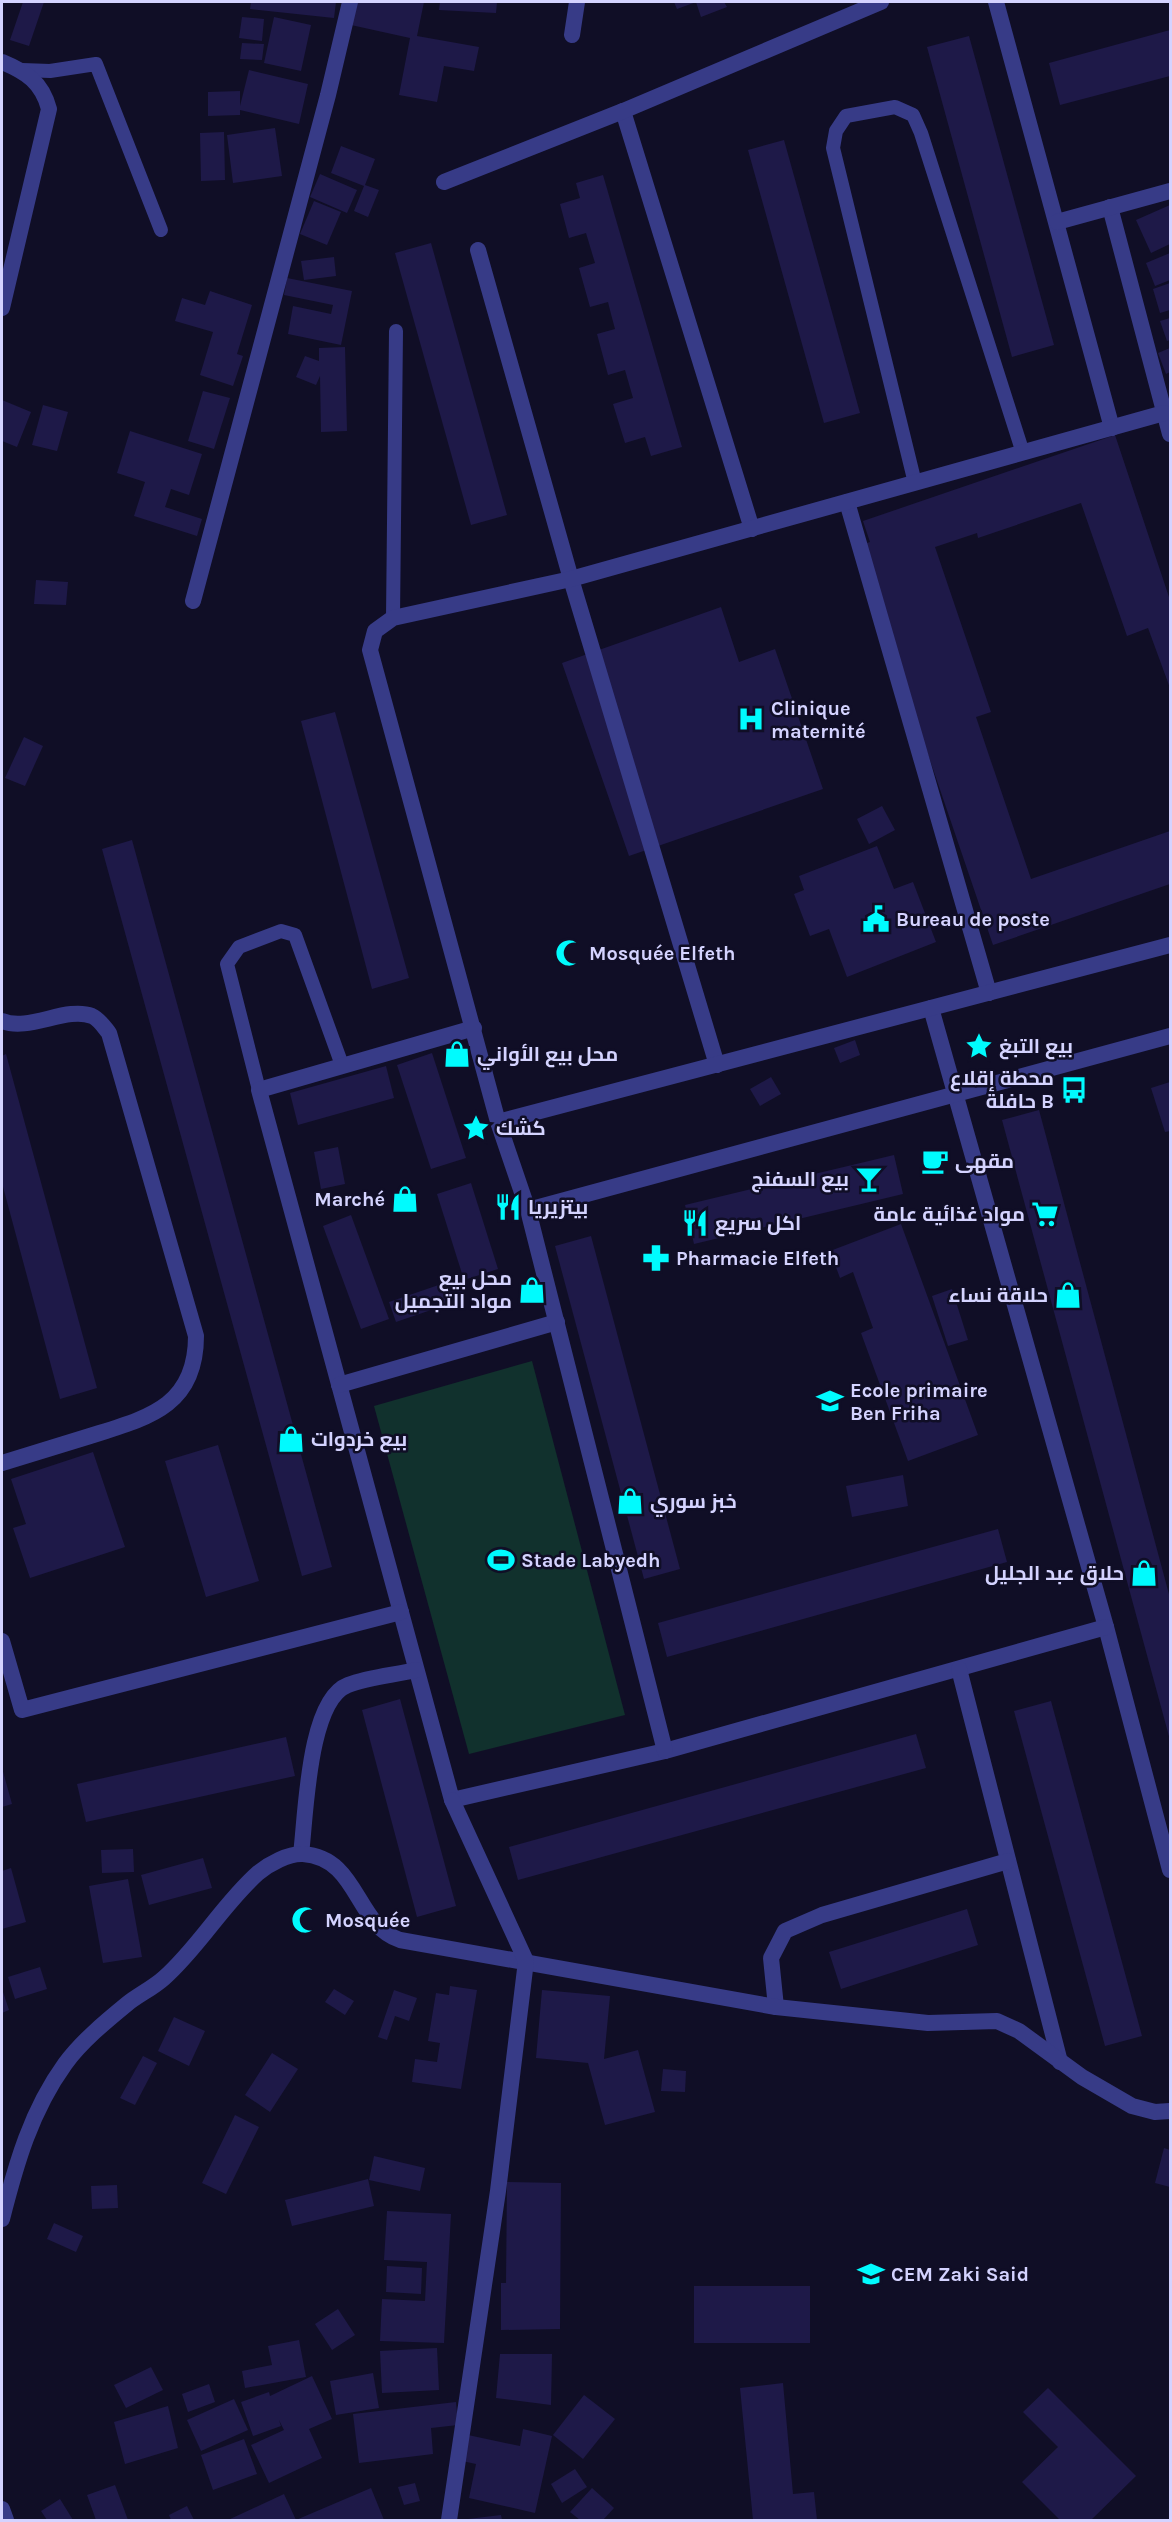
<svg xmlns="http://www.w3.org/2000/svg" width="1172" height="2522" viewBox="0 0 1172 2522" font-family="Karla,Cairo,sans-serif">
	<rect width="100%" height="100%" fill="#100e26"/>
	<!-- green -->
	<path fill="#11312d" d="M532 1361 625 1715 469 1754 374 1406Z"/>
	<!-- building -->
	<g fill="#1e1948">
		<path d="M23 2H44L29 46 10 40Z"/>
		<path d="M251 2H336L334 18 250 9Z"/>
		<path d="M355 2H424L417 36 479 47 474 71 444 66 437 102 399 95 410 38 351 25Z"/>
		<path d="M440 2H497L496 13 439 10Z"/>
		<path d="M674 2H724L727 7 701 17 696 2 677 9Z"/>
		<path d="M242 17 264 19 262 41 239 38Z"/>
		<path d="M274 17 311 25 301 71 264 63Z"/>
		<path d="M1170 30V76L1060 105 1049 63Z"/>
		<path d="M969 36 1054 345 1012 357 927 47Z"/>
		<path d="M242 43 264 44 262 60 240 59Z"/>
		<path d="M249 70 308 84 299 124 240 110V115L208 116V92L240 91V106Z"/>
		<path d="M275 128 282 176 233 183 227 135Z"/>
		<path d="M224 132 225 180 201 181 200 133Z"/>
		<path d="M784 140 860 413 824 423 748 150Z"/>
		<path d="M341 146 375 159 365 185 379 190 368 217 354 211 364 186 331 173Z"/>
		<path d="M320 174 357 190 347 213 310 197Z"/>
		<path d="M603 175 682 447 651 456 645 437 625 443 613 404 633 398 625 370 608 375 597 334 615 329 611 314 608 302 590 307 579 268 595 263 586 233 569 238 560 204 580 198 576 183Z"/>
		<path d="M314 201 341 212 327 245 300 234Z"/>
		<path d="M1170 205V244L1151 253 1136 220Z"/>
		<path d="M431 243 507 515 471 525 395 253Z"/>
		<path d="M1170 253V280L1155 286 1146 263Z"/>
		<path d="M334 257 336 276 304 280 301 261Z"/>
		<path d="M287 278 352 291 341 345 288 334 293 306 331 314 333 305 284 295Z"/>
		<path d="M1170 283V310L1160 313 1153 289Z"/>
		<path d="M210 291 252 305 237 354 243 356 233 386 200 375 213 332 175 321 182 298 205 305Z"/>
		<path d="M1170 318V340L1167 341 1160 321Z"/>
		<path d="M345 347 347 431 321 432 320 376 316 385 296 377 305 356 319 361V348Z"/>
		<path d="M1170 348V372L1166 374 1158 353Z"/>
		<path d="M203 391 230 398 214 449 188 441Z"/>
		<path d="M2 400 31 412 17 447 2 441Z"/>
		<path d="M43 405 68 412 57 451 32 445Z"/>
		<path d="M130 431 202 454 189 495 171 489 165 507 202 519 197 536 134 516 145 482 117 473Z"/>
		<path d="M1115 435 1170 600V688L1148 628 1127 636 1081 503 978 538 977 533 935 547 991 712 976 717 1031 879 1170 831V884L993 945 857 546 870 542 863 521Z"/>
		<path d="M36 580 68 582 66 605 34 604Z"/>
		<path d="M721 607 739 662 775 649 823 789 629 856 562 663Z"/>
		<path d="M335 712 409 978 372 989 301 721Z"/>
		<path d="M24 737 43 746 25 786 5 778Z"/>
		<path d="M882 806 895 830 869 844 857 819Z"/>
		<path d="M132 840 332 1567 302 1576 102 849Z"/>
		<path d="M877 846 894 889 913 882 936 942 847 977 829 929 810 936 794 894 804 890 799 876Z"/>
		<path d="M855 1040 860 1055 840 1063 834 1048Z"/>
		<path d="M432 1053 466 1158 431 1169 397 1065Z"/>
		<path d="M6 1054 97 1388 60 1399 2 1183V1056Z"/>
		<path d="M386 1066 394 1098 298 1125 290 1093Z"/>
		<path d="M771 1077 781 1094 760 1106 750 1089Z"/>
		<path d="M1170 1082V1131L1165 1132 1151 1088Z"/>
		<path d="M1039 1110 1170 1598V1740L1002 1120Z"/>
		<path d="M338 1147 345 1184 321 1189 314 1152Z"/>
		<path d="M894 1155 903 1194 694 1244 685 1205Z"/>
		<path d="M471 1183 498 1269 464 1280 437 1194Z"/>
		<path d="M351 1215 389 1319 361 1329 323 1226Z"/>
		<path d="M901 1224 978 1435 908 1461 861 1333 873 1328 853 1272 840 1278 830 1251Z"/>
		<path d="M591 1236 680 1569 644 1579 555 1246Z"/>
		<path d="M459 1278 466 1298 396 1322 389 1302Z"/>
		<path d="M952 1289 968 1340 948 1346 932 1296Z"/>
		<path d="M218 1445 259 1581 206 1597 165 1461Z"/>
		<path d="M93 1452 125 1547 30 1578 13 1528 26 1524 11 1479Z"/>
		<path d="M903 1475 908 1506 852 1517 846 1486Z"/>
		<path d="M998 1529 1007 1562 667 1657 658 1623Z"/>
		<path d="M400 1699 456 1906 417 1917 362 1710Z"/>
		<path d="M1051 1701 1142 2036 1105 2046 1014 1711Z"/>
		<path d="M916 1734 926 1768 518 1880 509 1847Z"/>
		<path d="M286 1737 295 1776 86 1822 77 1784Z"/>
		<path d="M2 1768 12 1804 2 1807Z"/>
		<path d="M133 1849 134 1872 102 1873 101 1850Z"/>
		<path d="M203 1858 212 1888 149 1905 141 1875Z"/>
		<path d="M11 1868 26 1922 2 1929V1871Z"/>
		<path d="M128 1879 142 1957 103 1963 89 1886Z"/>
		<path d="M967 1909 978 1945 841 1989 829 1952Z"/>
		<path d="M40 1967 47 1989 15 1999 8 1977Z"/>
		<path d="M450 1986 477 1990 461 2089 412 2082 415 2059 437 2062 440 2043 428 2041 436 1993 449 1995Z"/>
		<path d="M2 1989 9 2010 2 2013Z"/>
		<path d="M334 1989 354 2001 345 2015 325 2002Z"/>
		<path d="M394 1990 417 1998 409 2021 395 2016 387 2040 378 2037Z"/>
		<path d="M542 1990 610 1996 604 2059 638 2050 655 2112 605 2125 588 2063 536 2058Z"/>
		<path d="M174 2017 205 2031 189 2066 158 2051Z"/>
		<path d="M272 2053 298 2069 270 2112 245 2095Z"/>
		<path d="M143 2056 157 2063 135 2105 120 2098Z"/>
		<path d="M663 2069 686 2071 685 2092 661 2091Z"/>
		<path d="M235 2115 259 2127 226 2194 202 2183Z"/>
		<path d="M1164 2148 1170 2150V2187L1155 2183Z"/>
		<path d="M374 2156 425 2168 420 2191 369 2180Z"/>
		<path d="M368 2179 374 2206 292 2226 285 2200Z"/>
		<path d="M507 2182 561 2183 560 2329 501 2330V2283H506Z"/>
		<path d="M117 2185 118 2208 92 2209 91 2186Z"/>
		<path d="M387 2211 451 2214 444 2343 380 2341 382 2299 425 2301 427 2262 384 2260Z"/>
		<path d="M54 2223 83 2236 76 2252 47 2239Z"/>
		<path d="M387 2266 422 2268 421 2294 386 2292Z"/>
		<rect x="694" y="2286" width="116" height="57"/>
		<path d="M338 2309 355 2335 332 2350 315 2324Z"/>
		<path d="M299 2340 306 2377 245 2388 242 2371 272 2365 268 2346Z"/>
		<path d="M437 2348 439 2390 382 2393 380 2351Z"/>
		<path d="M500 2354H552L551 2405 496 2398Z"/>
		<path d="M151 2367 163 2390 126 2408 114 2385Z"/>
		<path d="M373 2373 379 2408 336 2415 330 2381Z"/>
		<path d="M312 2376 332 2419 309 2429 322 2458 269 2483 251 2445 284 2430 279 2420 281 2426 253 2436 241 2402 269 2392 270 2396Z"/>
		<path d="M783 2383 793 2494 814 2492 817 2520H753L740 2388Z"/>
		<path d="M209 2384 215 2402 188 2412 182 2394Z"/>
		<path d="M1048 2388 1136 2476 1091 2520H1060L1022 2482 1058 2447 1023 2412Z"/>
		<path d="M584 2395 615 2419 583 2459 553 2435Z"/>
		<path d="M234 2399 248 2430 201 2451 187 2420Z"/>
		<path d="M456 2402 458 2425 431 2428 433 2454 359 2463 353 2414Z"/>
		<path d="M168 2406 178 2448 125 2464 114 2422Z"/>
		<path d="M523 2429 552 2436 535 2513 469 2498 476 2464 462 2461 468 2435 520 2446Z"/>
		<path d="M244 2439 257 2474 213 2490 201 2455Z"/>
		<path d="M575 2469 587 2487 562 2503 551 2484Z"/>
		<path d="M415 2483 420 2501 404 2505 398 2487Z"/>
		<path d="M115 2485 128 2520H96L87 2495Z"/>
		<path d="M371 2488 384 2520H228L284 2494 296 2520Z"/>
		<path d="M592 2488 614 2508 603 2520H580L570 2512Z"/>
		<path d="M60 2499 73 2520H47L41 2511Z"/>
		<path d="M187 2506 194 2520H171L169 2515Z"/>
		<path d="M501 2515 502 2520H468V2519Z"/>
	</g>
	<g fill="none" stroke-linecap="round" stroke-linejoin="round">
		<!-- service -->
		<g stroke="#373b87" stroke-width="14">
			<path d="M22 70 50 71 96 64 161 230"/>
			<path d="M915 483 833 148 836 131 846 116 895 107 913 115 921 133 1023 453"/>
			<path d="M393 618 396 331"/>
			<path d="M259 1090 227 964 239 947 281 931 295 935 342 1065"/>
		</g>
		<!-- minor -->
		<g stroke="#373b87" stroke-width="16">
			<path d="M996 2 1112 428"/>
			<path d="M572 35 577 2"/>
			<path d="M2 62C26 72 42 82 49 109L2 308"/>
			<path d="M623 111 752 529"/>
			<path d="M444 182 623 111 881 2"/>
			<path d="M1110 207 1170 434"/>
			<path d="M1057 222 1170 191"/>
			<path d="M478 250 571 579 717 1065"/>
			<path d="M847 502 989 993"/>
			<path d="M193 601 328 95 350 2"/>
			<path d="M931 1008 1106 1627 1170 1870"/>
			<path d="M2 1021C29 1032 66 1006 92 1016 99 1019 104 1027 109 1033L196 1336C196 1407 147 1418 90 1436 60 1445 31 1454 2 1463"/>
			<path d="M474 1028 259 1090 452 1800 665 1751 1106 1627"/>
			<path d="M498 1122 1170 945"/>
			<path d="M528 1210 1170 1036"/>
			<path d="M339 1385 557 1322"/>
			<path d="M2 1641 22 1710 401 1612"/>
			<path d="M959 1669 1060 2062"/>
			<path d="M665 1751 528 1210 498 1122 370 650 375 631 393 618 571 579 1164 413"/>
			<path d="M301 1854C306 1815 308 1700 348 1685 369 1677 395 1675 416 1670"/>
			<path d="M776 2007 771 1958 785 1931 822 1915 1008 1861"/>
			<path d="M2 2219C16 2164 31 2111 65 2064 81 2042 105 2022 127 2004 138 1995 153 1988 164 1978 199 1947 223 1904 258 1873 269 1864 289 1853 303 1854 359 1858 355 1925 400 1940L776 2007 928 2023 997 2021 1019 2031 1082 2077 1132 2106 1155 2112 1170 2111"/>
			<path d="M2 2509 6 2520"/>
			<path d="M449 2520 498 2191 526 1961 452 1800"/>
		</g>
	</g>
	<!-- icons -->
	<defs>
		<symbol id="hospital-bare" viewBox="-9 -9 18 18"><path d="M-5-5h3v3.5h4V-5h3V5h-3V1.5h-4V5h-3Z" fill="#00fbfe" stroke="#100e26" stroke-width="2.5" paint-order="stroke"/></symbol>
		<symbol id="civic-bare" viewBox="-9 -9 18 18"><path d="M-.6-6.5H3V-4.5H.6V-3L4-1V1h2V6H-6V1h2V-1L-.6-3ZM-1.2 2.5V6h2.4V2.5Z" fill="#00fbfe" stroke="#100e26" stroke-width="2.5" paint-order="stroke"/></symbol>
		<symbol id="mosque-bare" viewBox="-9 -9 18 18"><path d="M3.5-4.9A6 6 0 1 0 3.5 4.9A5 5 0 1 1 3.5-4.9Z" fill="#00fbfe" stroke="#100e26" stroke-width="2.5" paint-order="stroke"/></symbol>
		<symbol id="sight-bare" viewBox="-9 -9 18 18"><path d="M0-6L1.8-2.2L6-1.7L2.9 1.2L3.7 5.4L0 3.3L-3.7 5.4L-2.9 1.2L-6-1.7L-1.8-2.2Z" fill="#00fbfe" stroke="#100e26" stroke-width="2.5" paint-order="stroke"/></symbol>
		<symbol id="shop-bare" viewBox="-9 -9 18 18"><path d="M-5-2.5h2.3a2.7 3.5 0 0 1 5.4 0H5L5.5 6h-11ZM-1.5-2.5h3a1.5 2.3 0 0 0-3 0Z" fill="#00fbfe" stroke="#100e26" stroke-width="2.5" paint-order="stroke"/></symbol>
		<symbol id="bus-bare" viewBox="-9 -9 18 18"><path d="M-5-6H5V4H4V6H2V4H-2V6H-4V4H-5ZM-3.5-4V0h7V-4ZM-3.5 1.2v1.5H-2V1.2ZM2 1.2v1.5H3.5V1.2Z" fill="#00fbfe" stroke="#100e26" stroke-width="2.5" paint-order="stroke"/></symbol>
		<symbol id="cafe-bare" viewBox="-9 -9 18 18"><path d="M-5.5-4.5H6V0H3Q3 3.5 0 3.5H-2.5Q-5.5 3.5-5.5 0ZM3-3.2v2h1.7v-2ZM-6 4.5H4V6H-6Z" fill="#00fbfe" stroke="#100e26" stroke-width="2.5" paint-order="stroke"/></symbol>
		<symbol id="bar-bare" viewBox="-9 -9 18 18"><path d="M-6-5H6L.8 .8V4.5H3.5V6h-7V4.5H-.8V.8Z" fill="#00fbfe" stroke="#100e26" stroke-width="2.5" paint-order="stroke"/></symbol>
		<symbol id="restaurant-bare" viewBox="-9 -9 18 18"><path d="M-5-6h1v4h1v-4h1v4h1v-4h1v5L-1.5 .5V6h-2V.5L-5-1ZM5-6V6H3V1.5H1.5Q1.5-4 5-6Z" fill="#00fbfe" stroke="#100e26" stroke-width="2.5" paint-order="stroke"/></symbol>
		<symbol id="supermarket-bare" viewBox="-9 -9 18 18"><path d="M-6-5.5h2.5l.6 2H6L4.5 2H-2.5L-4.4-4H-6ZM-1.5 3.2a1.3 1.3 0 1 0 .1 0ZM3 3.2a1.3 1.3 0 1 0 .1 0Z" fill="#00fbfe" stroke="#100e26" stroke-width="2.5" paint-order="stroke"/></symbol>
		<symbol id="pharmacy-bare" viewBox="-9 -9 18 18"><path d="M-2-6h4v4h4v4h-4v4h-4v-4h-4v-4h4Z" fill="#00fbfe" stroke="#100e26" stroke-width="2.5" paint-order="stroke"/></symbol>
		<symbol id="school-bare" viewBox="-9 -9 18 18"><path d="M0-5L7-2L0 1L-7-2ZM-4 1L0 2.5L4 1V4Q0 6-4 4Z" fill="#00fbfe" stroke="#100e26" stroke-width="2.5" paint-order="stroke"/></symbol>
		<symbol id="stadium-bare" viewBox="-9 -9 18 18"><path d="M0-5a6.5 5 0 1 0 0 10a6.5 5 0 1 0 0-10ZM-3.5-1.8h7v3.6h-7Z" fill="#00fbfe" stroke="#100e26" stroke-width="2.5" paint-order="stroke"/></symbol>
	</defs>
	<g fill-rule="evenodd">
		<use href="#hospital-bare" x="732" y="700" width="38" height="38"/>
		<use href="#civic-bare" x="857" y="900" width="38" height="38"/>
		<use href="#mosque-bare" x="550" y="934" width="38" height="38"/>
		<use href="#sight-bare" x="960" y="1027" width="38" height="38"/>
		<use href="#shop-bare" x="438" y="1035" width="38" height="38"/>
		<use href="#bus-bare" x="1055" y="1071" width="38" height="38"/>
		<use href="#sight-bare" x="457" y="1109" width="38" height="38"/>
		<use href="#cafe-bare" x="916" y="1142" width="38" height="38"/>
		<use href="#bar-bare" x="850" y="1160" width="38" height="38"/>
		<use href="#shop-bare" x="386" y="1180" width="38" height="38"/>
		<use href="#restaurant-bare" x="489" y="1188" width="38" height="38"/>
		<use href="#supermarket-bare" x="1026" y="1195" width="38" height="38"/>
		<use href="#restaurant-bare" x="676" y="1204" width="38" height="38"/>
		<use href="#pharmacy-bare" x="637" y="1239" width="38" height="38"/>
		<use href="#shop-bare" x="513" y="1271" width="38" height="38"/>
		<use href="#shop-bare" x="1049" y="1276" width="38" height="38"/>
		<use href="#school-bare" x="811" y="1382" width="38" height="38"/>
		<use href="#shop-bare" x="272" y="1420" width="38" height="38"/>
		<use href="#shop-bare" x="611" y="1482" width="38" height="38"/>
		<use href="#stadium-bare" x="482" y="1541" width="38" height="38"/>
		<use href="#shop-bare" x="1125" y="1554" width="38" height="38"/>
		<use href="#mosque-bare" x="286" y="1901" width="38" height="38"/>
		<use href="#school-bare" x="852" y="2255" width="38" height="38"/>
	</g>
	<g text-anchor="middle" stroke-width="5" stroke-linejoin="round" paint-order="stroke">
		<!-- poi labels -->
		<g font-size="20" font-weight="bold" fill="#d4d3ff" stroke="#100e26" text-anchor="start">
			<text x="771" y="715">Clinique<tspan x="771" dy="23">maternité</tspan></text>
			<text x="896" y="926">Bureau de poste</text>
			<text x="589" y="960">Mosquée Elfeth</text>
			<text x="999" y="1053">بيع التبغ</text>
			<text x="477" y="1061">محل بيع الأواني</text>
			<text x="1054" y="1085" text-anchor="end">محطة إقلاع<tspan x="1054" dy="23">حافلة B</tspan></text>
			<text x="496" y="1135">كشك</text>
			<text x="955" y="1168">مقهى</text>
			<text x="849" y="1186" text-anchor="end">بيع السفنج</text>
			<text x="385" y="1206" text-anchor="end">Marché</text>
			<text x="528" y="1214">بيتزيريا</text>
			<text x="1025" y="1221" text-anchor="end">مواد غذائية عامة</text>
			<text x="715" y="1230">اكل سريع</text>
			<text x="676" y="1265">Pharmacie Elfeth</text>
			<text x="512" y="1285" text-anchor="end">محل بيع<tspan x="512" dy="23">مواد التجميل</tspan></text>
			<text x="1048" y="1302" text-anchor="end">حلاقة نساء</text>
			<text x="850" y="1397">Ecole primaire<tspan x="850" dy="23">Ben Friha</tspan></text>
			<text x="311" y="1446">بيع خردوات</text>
			<text x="650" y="1508">خبز سوري</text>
			<text x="521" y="1567">Stade Labyedh</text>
			<text x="1124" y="1580" text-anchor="end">حلاق عبد الجليل</text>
			<text x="325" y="1927">Mosquée</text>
			<text x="891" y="2281">CEM Zaki Said</text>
		</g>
	</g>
	<!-- border -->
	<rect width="1172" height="2522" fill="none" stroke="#d4d3ff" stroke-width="6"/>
</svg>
